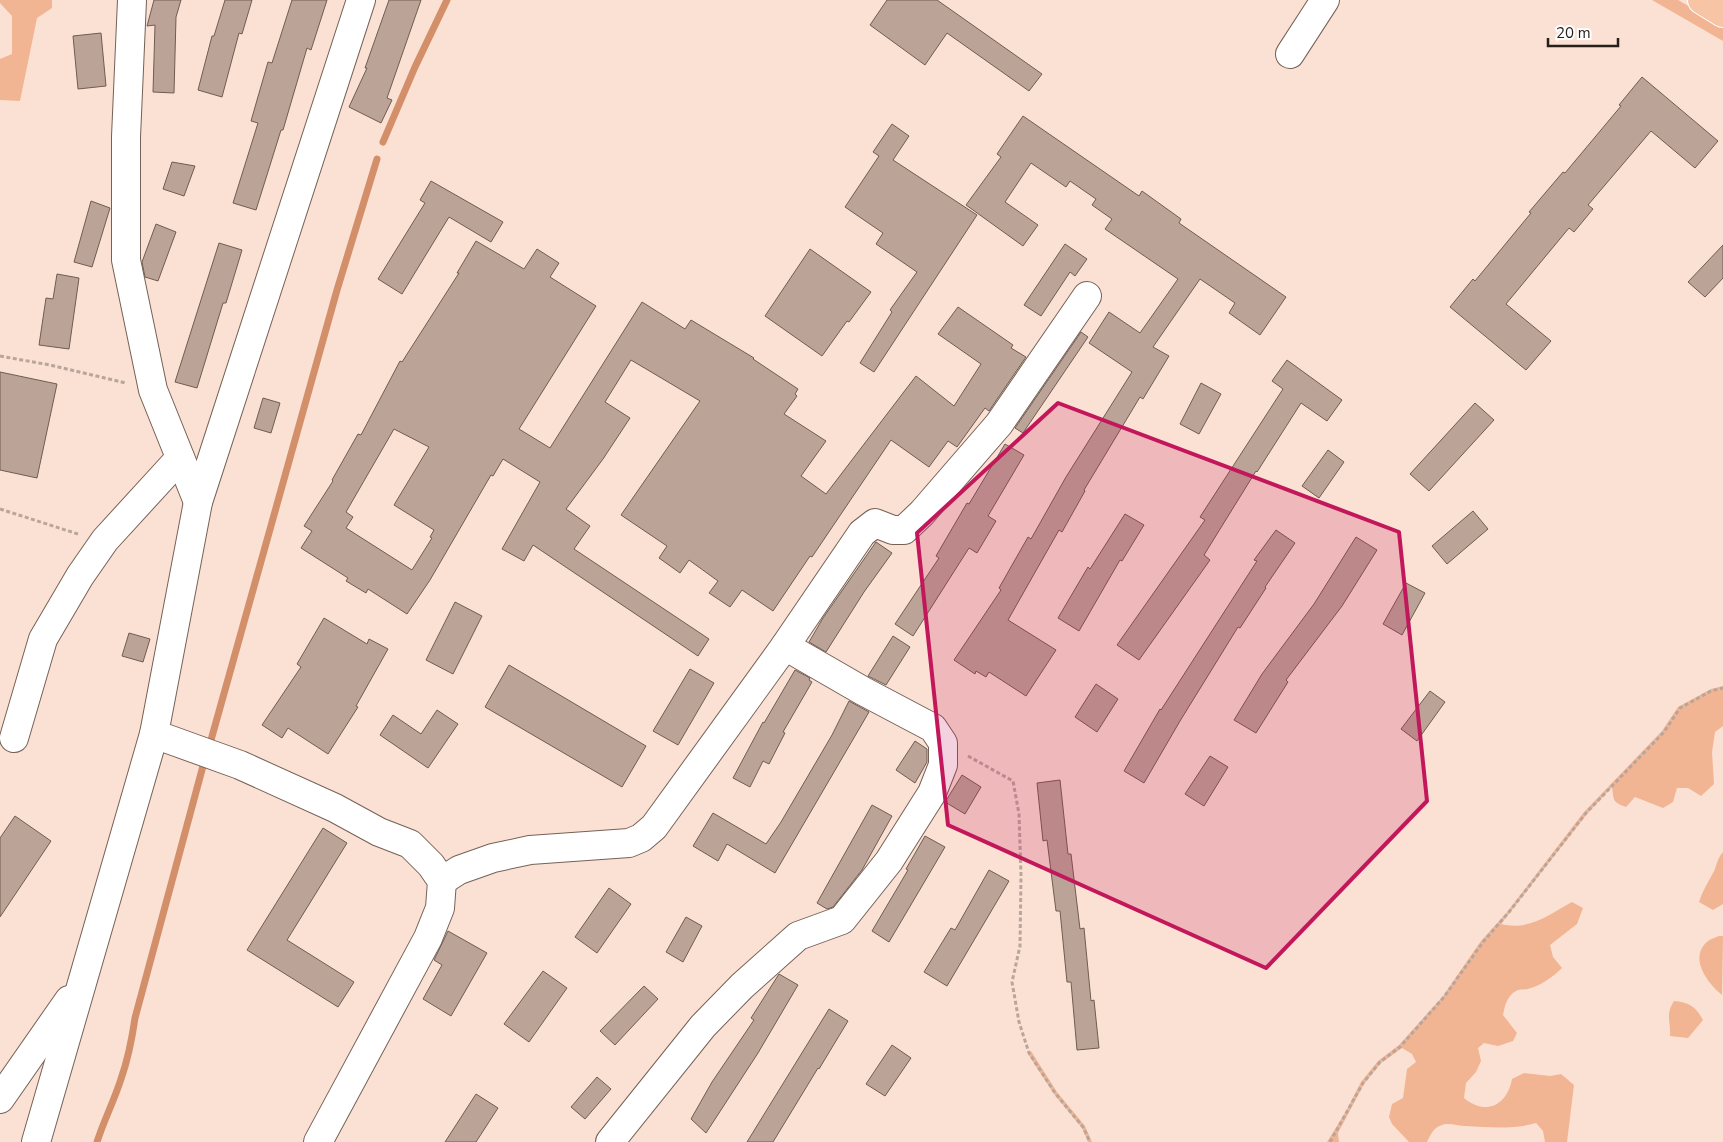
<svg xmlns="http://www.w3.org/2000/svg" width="1723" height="1142" viewBox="0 0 1723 1142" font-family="'Nunito Sans',sans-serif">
	<rect width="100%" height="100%" fill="#fae1d4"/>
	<!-- green -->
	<g fill="#f2b593">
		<path d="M0 0H52V8L37 18 20 101 0 100V59L12 54V16L0 3Z"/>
		<path d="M1652 0H1678L1723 26V41Z"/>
		<path d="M1723 686V726L1715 732 1712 752 1714 784 1701 796 1688 788H1677L1673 802 1663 808 1635 797 1626 807C1612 802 1614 800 1612 787L1587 814 1501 924C1529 931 1548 915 1572 902L1583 908 1577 924 1550 945 1553 957 1562 968C1553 977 1540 986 1528 989 1524 990 1519 989 1516 991 1507 996 1505 1005 1503 1015L1517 1033 1513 1041 1498 1046 1484 1043 1478 1048 1481 1061 1476 1072 1466 1083 1464 1098C1485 1116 1507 1106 1512 1079L1524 1073 1550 1076 1561 1074 1574 1085 1567 1142H1545L1543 1131 1536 1123C1513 1130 1488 1127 1465 1126 1458 1126 1448 1122 1442 1125 1433 1128 1431 1134 1427 1142H1409L1392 1124 1389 1117 1392 1104 1403 1098 1407 1069 1416 1062 1412 1054 1402 1048 1381 1063 1364 1084 1338 1133 1339 1142H1327L1345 1113 1361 1082 1378 1061 1399 1045 1443 996 1481 941 1508 911 1584 812 1662 731 1678 707 1711 689Z"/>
		<path d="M1723 852V904L1713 910 1699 902C1702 892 1707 884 1712 875 1717 867 1716 860 1723 852Z"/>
		<path d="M1719 936H1723L1722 995C1707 983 1688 957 1708 941 1711 939 1716 937 1719 936Z"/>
		<path d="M1674 1001C1689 1002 1696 1007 1703 1020L1688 1038 1670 1036C1671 1021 1665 1015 1674 1001Z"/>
		<path d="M1031 1051 1057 1092 1085 1126 1092 1142H1088L1082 1128 1054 1094 1028 1054Z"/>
	</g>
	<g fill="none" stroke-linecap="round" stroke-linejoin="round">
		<!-- stream -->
		<g stroke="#d38f69" stroke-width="7">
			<path d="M383 142 415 67 447 0"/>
			<path d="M211 740 337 290 377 159"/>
			<path d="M97 1142C104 1120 114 1101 121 1079 128 1059 132 1039 135 1018L203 766"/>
		</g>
	</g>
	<!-- building -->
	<g fill="#bba497" stroke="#705c51" fill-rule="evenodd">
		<path d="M154 0H181L176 17 174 93 153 92 155 25 147 26Z"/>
		<path d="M225 0H252L242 34 239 33 222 97 198 90 212 36H214Z"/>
		<path d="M292 0H327L311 50 307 48 283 130H281L256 210 233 203 258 123 251 121 268 62 272 63Z"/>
		<path d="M389 0H421L387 98 392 100 381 123 349 107 367 68H365Z"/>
		<path d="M887 0H937L1042 74 1029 91 947 33 925 65 870 25Z"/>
		<path d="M101 33 106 86 78 89 73 36Z"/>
		<path d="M1642 77 1718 141 1695 168 1651 131 1588 205 1593 209 1574 232 1569 228 1506 304 1551 341 1526 370 1450 307 1473 279 1475 281 1531 213 1529 212 1563 172 1565 173 1621 106 1619 105Z"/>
		<path d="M1023 116 1139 196 1142 191 1181 219 1179 223 1286 297 1260 335 1229 313 1235 303 1200 279 1153 347 1169 356 1143 399 1140 397 1084 490 1085 491 1062 532 1059 530 1008 620 1056 650 1026 696 989 672 986 677 976 671 975 674 954 660 1001 590 999 588 1028 537 1031 539 1066 477 1132 372 1089 343 1109 312 1140 333 1178 279 1105 229 1112 219 1092 205 1096 199 1070 181 1066 187 1031 163 1005 202 1038 225 1023 246 966 205 1001 157 997 154Z"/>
		<path d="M892 124 909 136 893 160 977 215 874 372 860 363 892 312 890 310 917 272 876 244 883 233 845 207 879 156 873 152Z"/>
		<path d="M172 162 195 166 184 196 163 189Z"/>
		<path d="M431 181 503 222 491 242 449 217 402 294 378 279 425 203 420 200Z"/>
		<path d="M91 201 110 208 92 267 74 262Z"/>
		<path d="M156 224 176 232 158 281 145 277 142 262Z"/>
		<path d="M476 241 524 269 537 249 559 263 550 277 596 306 519 429 550 448 642 302 685 329 691 320 754 358 753 359 798 389 795 394 797 396 784 414 826 441 801 476 826 494 916 376 954 406 981 364 938 334 958 307 1013 345 1011 348 1026 357 989 411 985 408 957 447 948 441 929 467 891 440 812 557 810 556 773 611 742 590 730 607 709 593 718 581 689 560 680 573 659 558 667 546 621 515 700 401 631 360 605 402 630 418 603 459 566 509 590 526 574 549 709 639 698 656 533 545 524 561 502 549 540 482 503 459 493 476 491 475 430 580 407 614 368 589 366 593 346 581 348 578 301 548 312 531 304 526 333 481 332 480 358 434 361 435 400 361 402 362 459 273H457ZM394 429 429 447 394 505 434 530 430 537 432 538 412 570 346 528 353 517 346 512Z"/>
		<path d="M219 243 242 250 226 303H223L197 388 175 382Z"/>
		<path d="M1065 244 1087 259 1075 276 1070 272 1041 316 1024 305Z"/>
		<path d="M1723 245V278L1705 297 1688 282Z"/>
		<path d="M810 249 871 292 849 322 847 321 822 356 765 316Z"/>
		<path d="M57 274 79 278 69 349 39 345 46 298 53 299Z"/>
		<path d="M1081 332 1088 337 1023 433 1015 428Z"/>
		<path d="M1287 360 1342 400 1327 421 1301 403 1257 472 1256 471 1204 555 1210 560 1139 660 1117 645 1205 520 1200 517 1283 389 1272 381Z"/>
		<path d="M0 372 57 384 37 478 0 470Z"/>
		<path d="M1201 383 1221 394 1199 434 1180 424Z"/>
		<path d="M263 398 280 403 271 433 254 428Z"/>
		<path d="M1475 403 1494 420 1429 491 1410 474Z"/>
		<path d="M1005 444 1024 455 988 516 996 521 977 553 969 548 913 636 895 624 939 558 936 556 967 503 969 504Z"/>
		<path d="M1328 450 1344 462 1319 498 1302 486Z"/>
		<path d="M1473 511 1488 529 1447 564 1432 546Z"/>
		<path d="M1125 514 1144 525 1122 561 1120 560 1079 631 1058 618 1088 567 1090 569Z"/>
		<path d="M1276 530 1295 543 1265 587 1266 588 1240 628 1238 627 1180 721 1144 783 1124 771 1160 709 1161 710 1257 561 1254 560Z"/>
		<path d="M1356 537 1377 550 1342 606 1286 680 1288 682 1256 733 1234 720 1262 674 1314 604Z"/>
		<path d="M876 542 892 553 864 592 826 652 809 642 823 618Z"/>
		<path d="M1406 583 1425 593 1402 635 1383 624Z"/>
		<path d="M455 602 482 616 453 674 426 660Z"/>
		<path d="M324 618 367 644 369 639 388 649 356 706 358 707 328 754 288 728 282 738 262 725 301 667 297 664Z"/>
		<path d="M129 633 150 639 143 662 122 656Z"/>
		<path d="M893 636 910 647 886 685 868 676Z"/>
		<path d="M509 665 646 746 622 787 485 707Z"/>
		<path d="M690 669 714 683 678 745 653 731Z"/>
		<path d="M795 670 810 678 809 680 812 682 783 732 785 733 769 764 763 761 750 787 733 778 763 722 764 723Z"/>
		<path d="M1096 684 1118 699 1097 732 1075 717Z"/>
		<path d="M1430 691 1445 702 1417 741 1401 729Z"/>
		<path d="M849 701 869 712 775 873 727 844 718 861 693 846 713 813 766 844 781 822 832 735Z"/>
		<path d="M437 710 458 724 428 768 380 735 393 715 421 734Z"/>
		<path d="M915 741 927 749V762L915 783 896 770Z"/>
		<path d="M1210 756 1228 767 1204 806 1185 794Z"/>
		<path d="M962 775 981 787 965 814 945 802Z"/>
		<path d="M1060 780 1068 854H1071L1080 929 1084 928 1091 1001 1094 1000 1099 1048 1077 1050 1071 982H1067L1060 911H1056L1047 840 1043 841 1037 783Z"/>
		<path d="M872 805 892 816 862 870 833 907 827 909 817 903Z"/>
		<path d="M15 816 51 841 0 917V838Z"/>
		<path d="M323 828 347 843 287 940 354 982 338 1007 247 950Z"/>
		<path d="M925 836 945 847 889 942 872 931 908 870 906 869Z"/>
		<path d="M989 870 1009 881 947 986 924 972 951 928 955 930Z"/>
		<path d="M609 888 631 904 597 953 575 937Z"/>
		<path d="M686 917 702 926 683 962 666 952Z"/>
		<path d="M448 931 487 953 451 1016 423 999 442 965 434 960Z"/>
		<path d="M543 971 567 988 529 1042 504 1024Z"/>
		<path d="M779 974 798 985 758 1053 706 1133 691 1119 712 1082 754 1020 751 1018Z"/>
		<path d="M644 986 658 999 615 1045 600 1031Z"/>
		<path d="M829 1009 848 1021 819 1069 818 1068 773 1142H747Z"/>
		<path d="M892 1045 911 1058 885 1096 866 1084Z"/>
		<path d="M597 1077 611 1089 585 1119 571 1107Z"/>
		<path d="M476 1094 498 1108 476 1142H445Z"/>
	</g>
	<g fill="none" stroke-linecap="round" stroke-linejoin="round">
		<defs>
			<g id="minor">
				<path d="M132 0 126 137V260L153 390 198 502"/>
				<path d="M1290 54 1325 0"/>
				<path d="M154 734 240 765 335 808 379 832 410 844 431 865 442 881 440 908 428 938 318 1142"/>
				<path d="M14 738 43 639 80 576 105 540 180 458"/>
				<path d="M442 881 459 870 493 858 530 850 629 843 641 838 654 827 785 646 862 533 875 523 893 530H904L922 513 999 424 1087 296"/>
				<path d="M0 1099 69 1000"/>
				<path d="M36 1142 154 734 198 502 361 0"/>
				<path d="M610 1142 703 1026 742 986 798 936 842 920 889 861 932 793 943 765V743L933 728 863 691 785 646"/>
			</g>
			<path id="major" d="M1702 0 1723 13"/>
		</defs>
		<!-- minor casing -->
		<use href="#minor" stroke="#766156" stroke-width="30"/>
		<!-- major casing -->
		<use href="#major" stroke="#fff" stroke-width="30"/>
		<!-- path -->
		<g stroke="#b9a59b" stroke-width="3" stroke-dasharray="4 2.5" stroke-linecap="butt">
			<path d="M0 356 50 365 126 383"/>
			<path d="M0 509 78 534"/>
			<path d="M968 756 1013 781 1019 814 1021 875 1020 946 1012 982 1019 1022 1029 1053 1055 1093 1083 1127 1090 1142"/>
			<path d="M1330 1142 1363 1083 1380 1062 1400 1047 1444 997 1483 942 1509 912 1586 813 1664 732 1680 708 1711 691 1723 688"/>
		</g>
		<!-- minor -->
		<use href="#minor" stroke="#fff" stroke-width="28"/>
		<!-- major -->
		<use href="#major" stroke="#f7c4a6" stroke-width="28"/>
	</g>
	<!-- marked area -->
	<path fill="#c2185b" fill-opacity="0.2" stroke="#c2185b" stroke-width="4" stroke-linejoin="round" d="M1058 403 1399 532 1427 801 1266 968 948 825 917 533Z"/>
	<!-- scale -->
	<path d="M1548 38v8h70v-8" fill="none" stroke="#271f1a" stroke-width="2.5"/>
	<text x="1556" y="38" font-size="15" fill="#271f1a" stroke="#ffffff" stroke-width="4" paint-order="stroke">20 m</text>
</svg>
